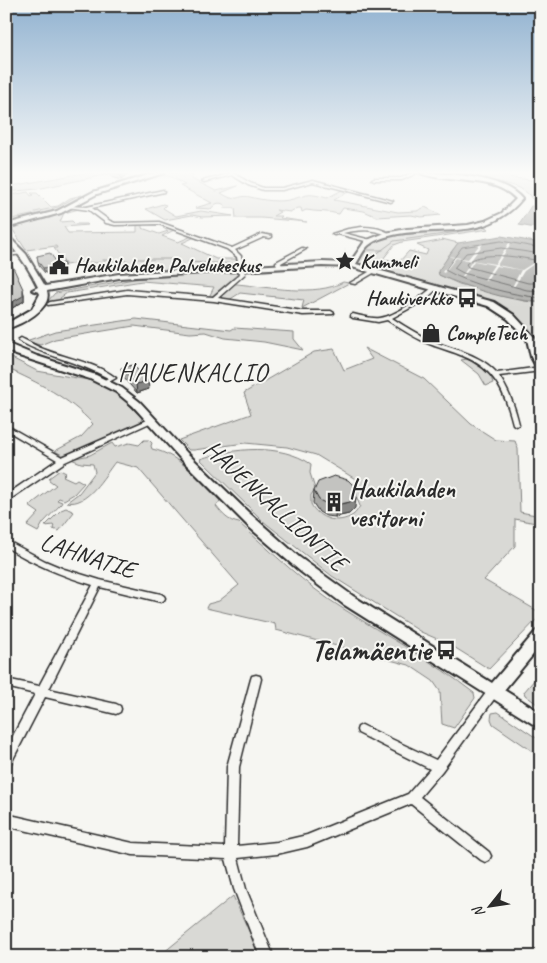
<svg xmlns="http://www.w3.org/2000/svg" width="547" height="963" viewBox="0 0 547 963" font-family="Caveat,sans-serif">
	<rect width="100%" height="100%" fill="#f6f6f2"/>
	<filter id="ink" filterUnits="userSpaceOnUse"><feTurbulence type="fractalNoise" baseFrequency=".02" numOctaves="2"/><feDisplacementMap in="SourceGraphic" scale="10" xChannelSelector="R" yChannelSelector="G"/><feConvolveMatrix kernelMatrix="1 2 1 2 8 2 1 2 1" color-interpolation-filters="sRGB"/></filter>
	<g filter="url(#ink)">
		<!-- green -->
		<g fill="#d9d9d5" stroke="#828280">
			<path d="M84 173H114L37 189 6 192V187Z"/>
			<path d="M166 173 192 174 194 176H192V179L216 191 238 186 221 193C238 204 237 194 250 197 262 200 280 203 293 199 310 194 308 193 327 198L342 190 348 192 334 200 398 212 417 211 425 207 441 215 421 217 411 215 377 217 364 211 343 208 339 214C328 211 316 212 306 210L302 212 301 208H297L290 212 276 210 280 212 273 216H282L280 218 307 222 261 218H236L235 208H224L225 205C218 201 215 204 211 209L195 208 212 203 180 186 185 185 169 176H161Z"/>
			<path d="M428 173H495L514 178 541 181V201L532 199C526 188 510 185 499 182L495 185Z"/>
			<path d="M28 192 31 196 33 195 31 193H37L51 207 58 206 70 198 82 195 57 210 6 220V199H9L6 196Z"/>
			<path d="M163 204 166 205 163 208 176 216 201 211 233 216 202 217 192 215 165 220 146 209Z"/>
			<path d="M77 208 79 209 64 213 60 222 72 221 75 224H87L88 225 64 227 68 233 137 232V224H142V228L159 234 168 231 163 228 165 227 174 230 162 236 178 242 192 236 195 237 182 243 216 259H236L237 266 125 274 117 264 80 262 66 265 54 248H57L56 246 26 250 11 227 50 218 70 209Z"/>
			<path d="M483 226 489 229 402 242 394 245 383 259 399 262 409 251 426 255 428 250 417 245 444 240 442 239 458 243 448 256 439 275 459 284 525 301 540 303 541 361 536 339 513 315 447 288 357 263 367 244 383 237Z"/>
			<path d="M235 272 240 274 231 283 237 284C268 287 316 297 343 282L349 283 302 308 304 300 240 293 229 300 209 297 214 287 142 281 67 293 60 298 61 301 47 302 55 293 134 279Z"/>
			<path d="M136 319 231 330 234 328 294 332V339L303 350 264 342 225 338 206 332 190 333 134 326 55 339 40 345 26 341 55 331Z"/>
			<path d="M364 348 424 379 471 424 496 440 515 441 518 449 520 512 541 516V524L515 519V546L484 580 541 613V615L489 669 449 644 421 632 332 576 263 521 200 459C233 448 280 443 311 464L310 473 315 489 311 495V504C318 519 338 525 353 515 356 513 358 509 360 506L352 487 357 480 316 455 287 447 245 443 194 450H189L179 440 251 414 244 393 314 352 334 349 344 370 372 359Z"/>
			<path d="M6 355 37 371 94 381 113 389 142 418 140 423 64 456 55 451 81 437 93 424C68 397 39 383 6 368Z"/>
			<path d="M467 359C478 364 490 370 493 383L486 386 479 374 461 360Z"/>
			<path d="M144 440H149L152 443 151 446 152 449C181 455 200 481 220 501L216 506C223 515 228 521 239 523 272 552 305 585 342 608 386 636 433 661 474 693L475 698 454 728 442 724 440 691 433 681 409 665 276 630 275 624 206 608 208 604 219 601 239 585 138 468 115 462C104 476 87 507 67 502L79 493 95 472 93 464 81 463 71 459 90 455 112 443 115 447 129 443 139 445Z"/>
			<path d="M60 470 66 473 63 476 74 481 77 479 84 483 74 494 64 500 59 498 57 500 62 502 61 504 43 523 38 532 27 526 39 513 29 506 56 485 49 480V478Z"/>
			<path d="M66 508 74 512 59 531 53 529 54 525 45 526 61 510Z"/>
			<path d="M541 672V707L525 695 524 692Z"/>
			<path d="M498 712 541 741V757L493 724 491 719 492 713Z"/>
			<path d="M233 896 257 949 247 957H158Z"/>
		</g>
		<!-- water -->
		<g fill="#aeaeab" stroke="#7a7a78">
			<path d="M531 206 541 207V229L519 225Z"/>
			<path d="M501 236 541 243V307L538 302C505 300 469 288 439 275L438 271 458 243Z"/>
		</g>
		<!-- pier -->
		<path fill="#f6f6f2" d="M481 243 483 244 471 260 495 264 509 243H511L497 265 522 270 541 258V259L524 271 514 287H512L521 270 496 266 486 281 484 280 494 265 474 261 464 276H462L472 261 456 258 444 273 442 272 454 258 448 256 468 259Z"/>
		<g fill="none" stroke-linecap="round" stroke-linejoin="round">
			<!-- shore -->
			<g stroke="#5f5f5e" stroke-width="1">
				<path d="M541 248 501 241 462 247 445 270C473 286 509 294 541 298"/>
				<path d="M541 254 501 248 466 253 454 268 463 273 527 290 541 291"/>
				<path d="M541 261C522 258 481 249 466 264L468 267 528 283H541"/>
			</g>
			<!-- stream -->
			<g stroke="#7a7a78" stroke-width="1">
				<path d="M35 212 58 207 75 197"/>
				<path d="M368 250H383"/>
				<path d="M134 259H178"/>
				<path d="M103 260 128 261"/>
				<path d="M188 262 231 264 236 266"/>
				<path d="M364 263 394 241 458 232"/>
			</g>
			<defs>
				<g id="street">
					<path d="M228 173H233L250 183 263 188H282L313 180 393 201 391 202 313 182 282 190H263L248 185 232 175 204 182 202 181 229 174Z"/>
					<path d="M411 173H417L402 180H374L372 179 374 178H401Z"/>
					<path d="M163 190 164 192 92 208 110 221 115 223 159 222 232 248 262 234 272 236V237L270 238 264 237 235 250 241 256 245 274 218 298 303 311H331L334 313 333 314 303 315 214 301 127 294 48 305 47 304 50 302 127 290 213 297 240 274 237 257 227 249 159 224 115 225 106 223 89 210 67 207 69 206 86 207Z"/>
					<path d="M362 227C372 227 382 228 390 234L388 235C372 229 361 229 343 233L371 240V242H369L338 234 334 235 332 234 348 229Z"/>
					<path d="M302 248 306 249 281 263 282 266V267H278L276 263V262Z"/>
					<path d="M21 252H23V254L6 256V254Z"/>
					<path d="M388 261 392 262 355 284 350 283Z"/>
					<path d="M434 286 439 287 425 300 392 318C404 326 417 334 430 340 453 350 479 353 497 373L541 367V371L499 376C509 391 515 407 519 424L518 425 516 426 513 424C505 392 495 369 463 356 451 351 439 348 427 343 413 337 400 328 387 320L378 322 353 318 350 316 353 314C362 316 372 319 380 318 396 316 423 296 434 286Z"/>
					<path d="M21 338C30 342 37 347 46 350 69 359 97 363 116 378L107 383H103V381L108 378C80 362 47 357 19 341L18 340Z"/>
					<path d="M152 418 154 419 155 420 154 421 65 462 6 502V495L57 460 6 430V425L62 457Z"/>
					<path d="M6 540 45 561 64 569 100 580 161 594 164 596 165 598 164 600 161 602 100 587 49 689 116 704 120 706 121 709 120 712 116 714 45 697 10 765 6 766V749L35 694 6 687V679L39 686 93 585C62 576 33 564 6 547Z"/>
					<path d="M256 675 260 676 261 679 239 767 237 846 277 842 307 835 408 794 430 769 358 733 357 730 358 727 362 725 366 727 436 760 489 689 493 688 497 689 498 692 497 695 442 771 420 797 489 852 491 856 489 860 485 862 481 860 411 804 307 847 277 854 238 858 246 889 274 957H260L234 889 226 859 133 855 6 826V814L133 843 225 847 227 767 251 679 252 676Z"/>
				</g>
				<g id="secondary">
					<path d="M154 173H164L97 194 61 213 6 228V224L57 211 93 192Z"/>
					<path d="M420 173C449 173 503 176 522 199 487 241 445 226 398 234 388 236 376 239 369 245 363 250 360 258 356 264L494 302 514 315 535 338 541 359V371L538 370 531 357 527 339 508 319 488 306 352 267 322 266 119 278 47 291C53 309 20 325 6 329V324L32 309 40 294 39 292 32 290 38 287C30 270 19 254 6 240V234L26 254 45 286 119 274 322 262 350 263 365 241 385 233 407 229 468 225 485 221 502 213 516 199C492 174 450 185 420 173Z"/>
					<path d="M6 343 37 356 96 375 122 388 140 402 187 453 248 512 299 557 353 596 492 683 536 631 541 629V645L504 690 541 713V729L343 604 301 572 249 527 179 457 133 406 116 392 90 379 16 355 6 350Z"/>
				</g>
			</defs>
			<!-- street casing -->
			<use href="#street" stroke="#2b2b2b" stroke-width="3"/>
			<!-- secondary casing -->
			<use href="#secondary" stroke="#2b2b2b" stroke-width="4"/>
			<!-- street -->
			<use href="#street" fill="#f6f6f2" fill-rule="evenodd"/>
			<!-- secondary -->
			<use href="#secondary" fill="#f6f6f2" fill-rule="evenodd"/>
		</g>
		<!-- wall -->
		<g fill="#a8a8a5" stroke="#2b2b2b">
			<path d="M111 173H130L121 180 111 177Z"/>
			<path d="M37 256 55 260 65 268 45 273 39 266Z"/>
			<path d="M6 267 24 294V301L9 310 6 309Z"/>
			<path d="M121 368 149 389 137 393 123 377Z"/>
			<path d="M314 491 355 508 349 514 335 517 326 516 319 512 313 503Z"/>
		</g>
		<!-- shaded-wall -->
		<g fill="#888886" stroke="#2b2b2b">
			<path d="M124 173H130L121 180V176Z"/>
			<path d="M64 264 65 268 45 273 43 268Z"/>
			<path d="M23 289 24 294V301L9 310 7 305Z"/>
			<path d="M148 381 149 389 137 393 136 384Z"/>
			<path d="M356 496 355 508 349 514 335 517 336 505Z"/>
		</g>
		<!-- building -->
		<g fill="#c3c3c0" stroke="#2b2b2b">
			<path d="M113 173H124L121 176Z"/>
			<path d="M50 253 55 260 61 259 64 264 43 268 38 261 37 256Z"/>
			<path d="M12 265 23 289V296L7 305H6V267Z"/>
			<path d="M133 365 148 381 136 384 121 368Z"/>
			<path d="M334 476 348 480 357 489 356 496 350 502 336 505 327 504 319 500 314 491 318 482Z"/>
		</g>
	</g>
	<!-- sky -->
	<linearGradient id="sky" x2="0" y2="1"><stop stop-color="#91b2d0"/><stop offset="0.56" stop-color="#fbfbf9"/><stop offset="1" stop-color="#fbfbf9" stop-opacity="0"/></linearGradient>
	<rect width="547" height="308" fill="url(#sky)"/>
	<!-- icons -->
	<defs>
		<symbol id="sight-bare" viewBox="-9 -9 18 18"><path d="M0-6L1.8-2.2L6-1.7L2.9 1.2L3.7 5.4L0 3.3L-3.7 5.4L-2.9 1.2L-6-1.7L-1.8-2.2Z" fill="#2b2b2b" stroke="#f6f6f2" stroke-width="2.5" paint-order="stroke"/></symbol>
		<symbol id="civic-bare" viewBox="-9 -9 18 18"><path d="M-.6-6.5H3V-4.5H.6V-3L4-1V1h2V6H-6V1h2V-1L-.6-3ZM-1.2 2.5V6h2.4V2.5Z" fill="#2b2b2b" stroke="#f6f6f2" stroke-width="2.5" paint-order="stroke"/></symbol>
		<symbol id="bus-bare" viewBox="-9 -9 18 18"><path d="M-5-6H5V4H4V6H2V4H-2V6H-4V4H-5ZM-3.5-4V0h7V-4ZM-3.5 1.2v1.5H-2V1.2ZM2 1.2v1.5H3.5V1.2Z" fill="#2b2b2b" stroke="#f6f6f2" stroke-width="2.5" paint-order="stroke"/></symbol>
		<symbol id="shop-bare" viewBox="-9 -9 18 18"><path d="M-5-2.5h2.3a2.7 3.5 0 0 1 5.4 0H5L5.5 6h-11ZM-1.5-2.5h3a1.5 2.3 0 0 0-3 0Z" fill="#2b2b2b" stroke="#f6f6f2" stroke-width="2.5" paint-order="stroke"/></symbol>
		<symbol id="building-bare" viewBox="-9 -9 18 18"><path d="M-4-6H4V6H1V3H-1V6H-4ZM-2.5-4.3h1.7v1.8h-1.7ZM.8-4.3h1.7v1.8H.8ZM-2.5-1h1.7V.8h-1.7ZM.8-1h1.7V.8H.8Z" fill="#2b2b2b" stroke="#f6f6f2" stroke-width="2.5" paint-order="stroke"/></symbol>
	</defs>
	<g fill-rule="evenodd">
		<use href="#sight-bare" x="331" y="247" width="28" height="28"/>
		<use href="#civic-bare" x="45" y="251" width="28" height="28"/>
		<use href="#bus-bare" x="453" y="284" width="28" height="28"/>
		<use href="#shop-bare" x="417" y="319" width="28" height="28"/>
		<use href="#building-bare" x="320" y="488" width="28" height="28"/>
		<use href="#bus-bare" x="432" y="636" width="28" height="28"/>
	</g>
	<g text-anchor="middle" stroke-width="4" stroke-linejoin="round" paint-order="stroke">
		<!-- far-poi labels -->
		<g font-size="21" font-weight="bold" fill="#2b2b2b" stroke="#f6f6f2" text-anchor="start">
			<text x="360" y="268">Kummeli</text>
			<text x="74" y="272">Haukilahden Palvelukeskus</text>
			<text x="452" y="305" text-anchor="end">Haukiverkko</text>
			<text x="446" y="340">CompleTech</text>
		</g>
		<!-- poi labels -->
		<g font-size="25" font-weight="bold" fill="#2b2b2b" stroke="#f6f6f2" text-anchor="start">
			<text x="349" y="497">Haukilahden<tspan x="349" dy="29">vesitorni</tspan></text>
		</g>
		<!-- street labels -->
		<g font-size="25" fill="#2b2b2b" stroke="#f6f6f2">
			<text transform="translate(276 505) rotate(42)" y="9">HAUENKALLIONTIE</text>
			<text transform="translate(88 555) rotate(18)" y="9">LAHNATIE</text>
		</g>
		<!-- neighbourhood labels -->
		<g font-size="26" letter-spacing="1" fill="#2b2b2b" stroke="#f6f6f2">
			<text x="193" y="381">HAUENKALLIO</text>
		</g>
		<!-- near-poi labels -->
		<g font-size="30" font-weight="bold" fill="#2b2b2b" stroke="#f6f6f2" text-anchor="end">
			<text x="431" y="660">Telamäentie</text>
		</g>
	</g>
	<!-- margin -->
	<rect width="547" height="963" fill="none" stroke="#f6f6f2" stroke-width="25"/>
	<rect x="12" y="12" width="522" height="938" fill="none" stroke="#2b2b2b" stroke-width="2" filter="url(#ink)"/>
	<!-- north arrow -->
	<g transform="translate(490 906) rotate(240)" stroke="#f6f6f2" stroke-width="4" paint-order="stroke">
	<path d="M0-4L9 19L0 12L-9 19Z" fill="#2b2b2b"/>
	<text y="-8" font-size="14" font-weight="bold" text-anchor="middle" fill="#2b2b2b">N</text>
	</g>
</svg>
